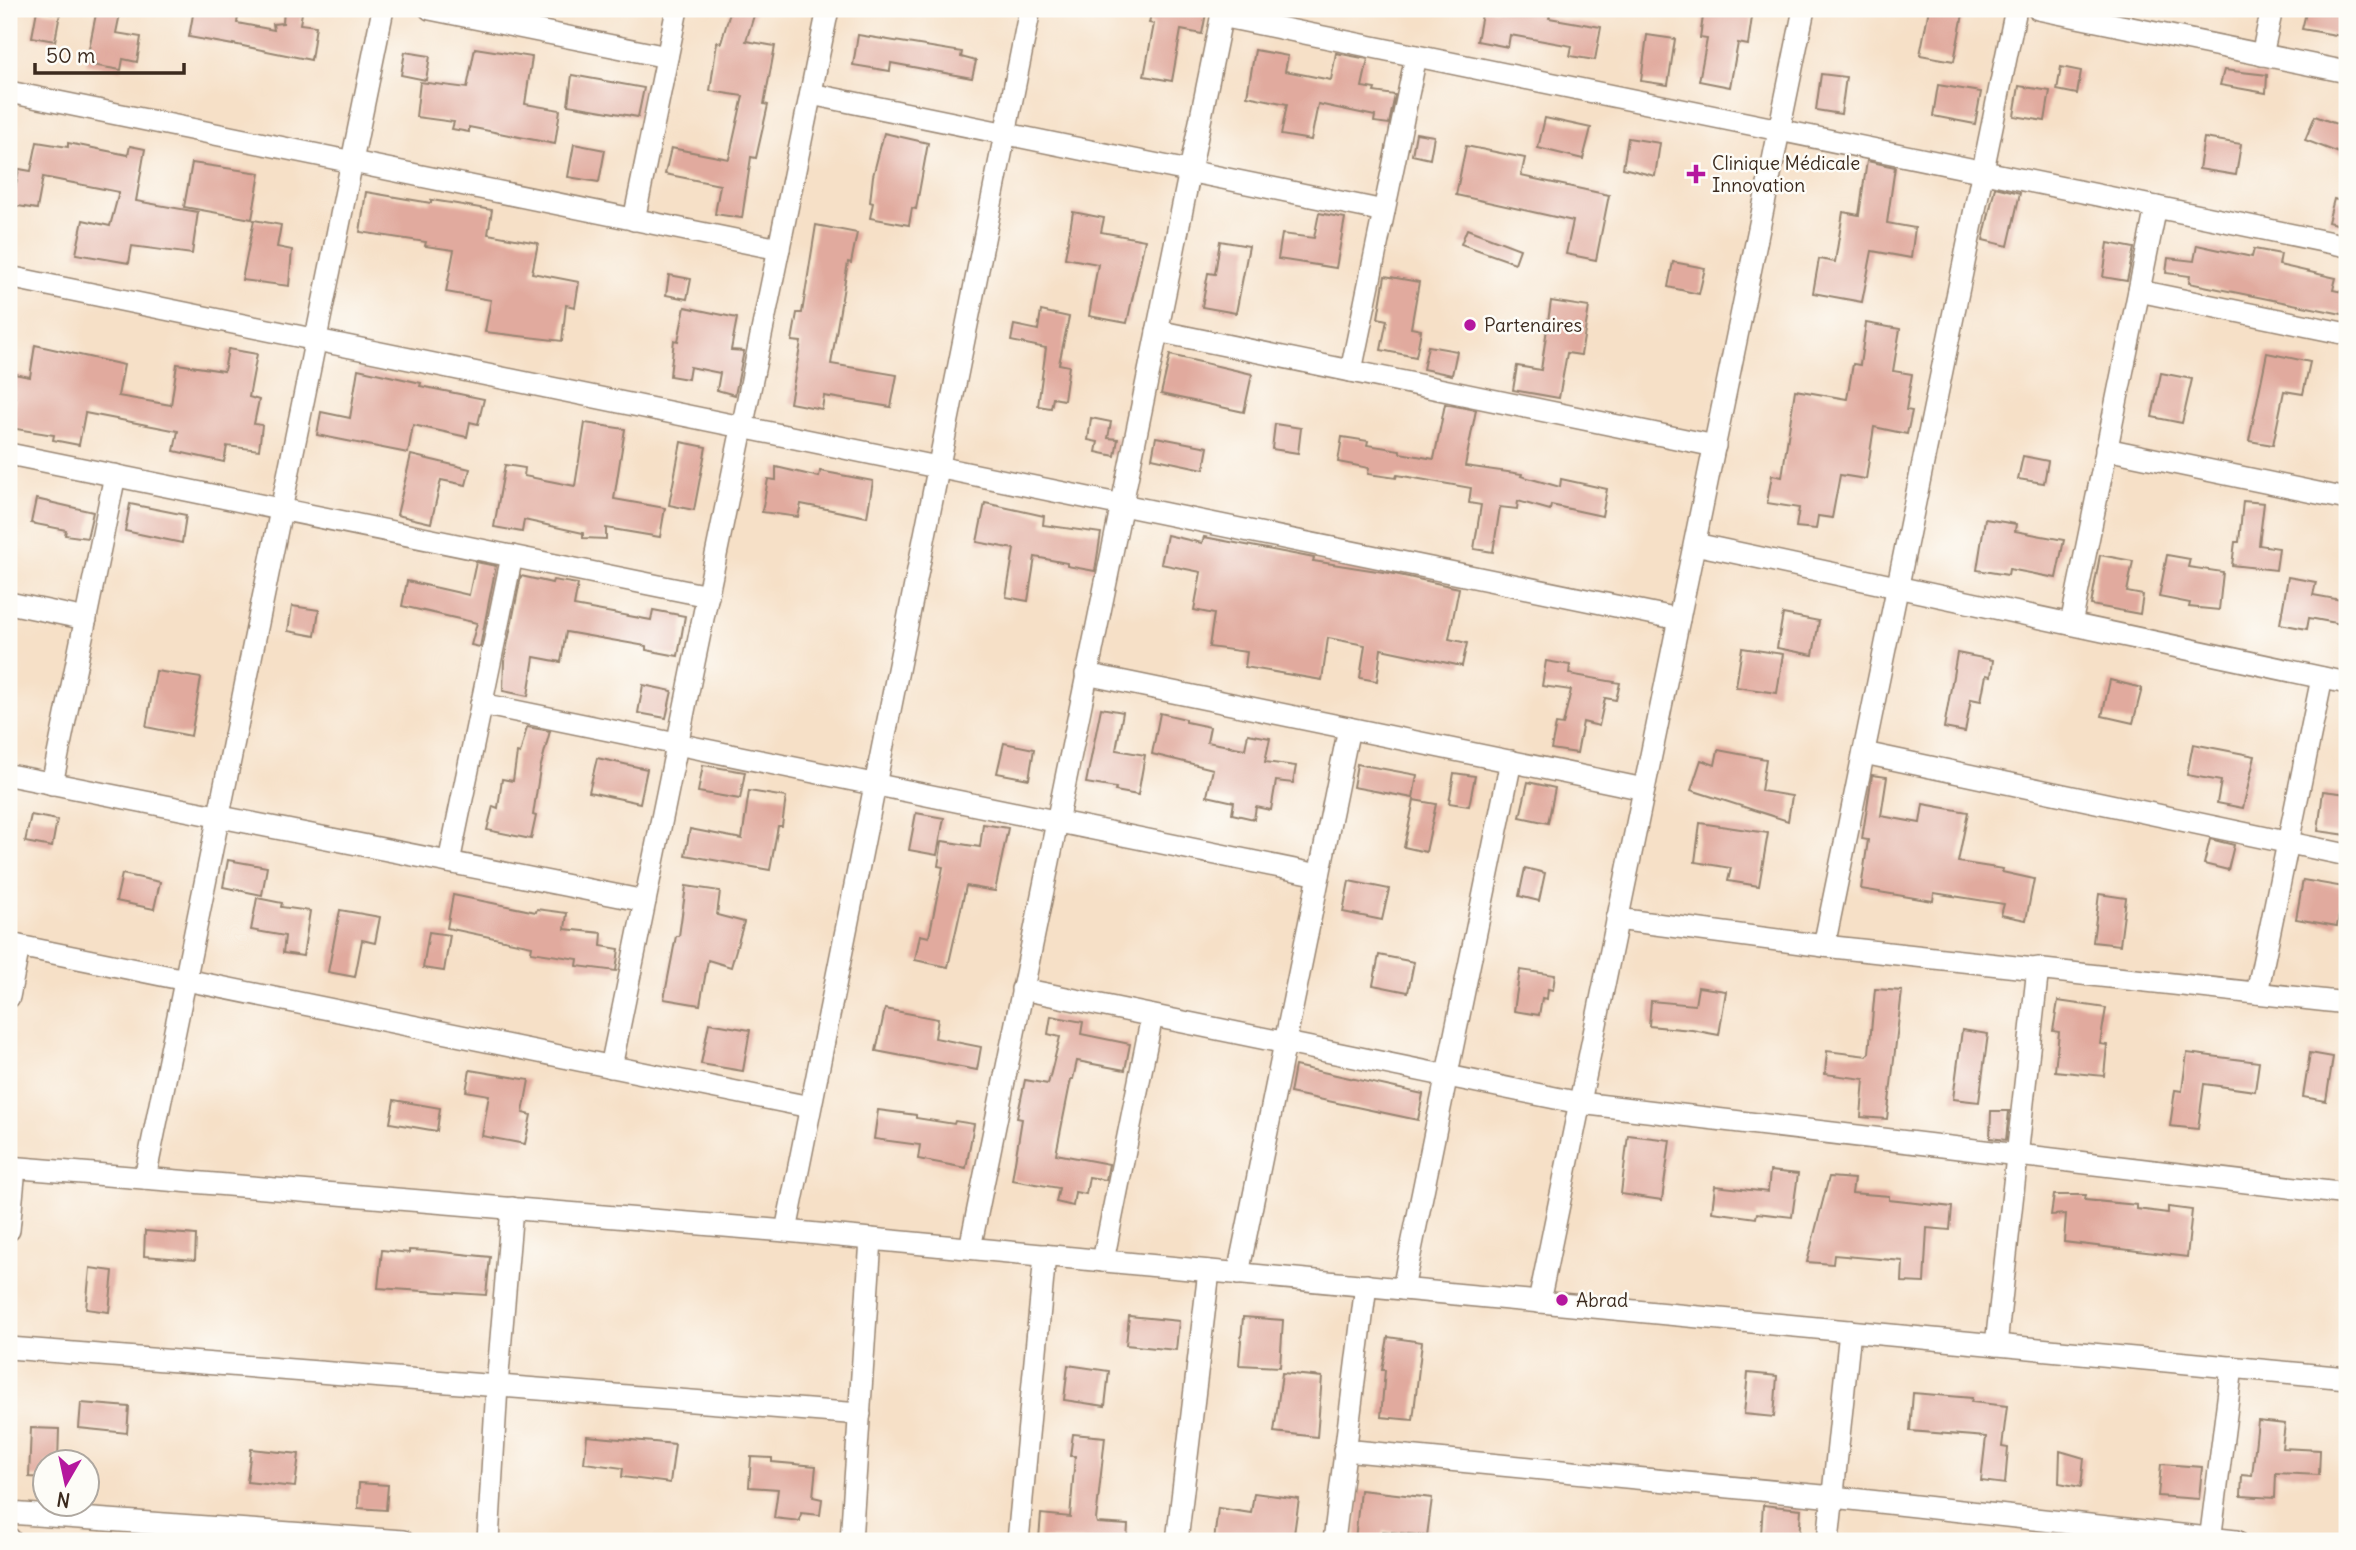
<svg xmlns="http://www.w3.org/2000/svg" width="2356" height="1550" viewBox="0 0 2356 1550" font-family="Delius,sans-serif">
	<rect width="100%" height="100%" fill="#fdfcf7"/>
	<filter id="ink" filterUnits="userSpaceOnUse"><feTurbulence type="fractalNoise" baseFrequency=".0143" numOctaves="2"/><feDisplacementMap in="SourceGraphic" scale="14" xChannelSelector="R" yChannelSelector="G"/><feConvolveMatrix kernelMatrix="1 2 1 2 8 2 1 2 1" color-interpolation-filters="sRGB"/></filter>
	<filter id="wash" filterUnits="userSpaceOnUse"><feTurbulence type="fractalNoise" baseFrequency=".00686" numOctaves="4" result="noise"/><feDisplacementMap in="SourceGraphic" scale="28" xChannelSelector="R" yChannelSelector="G"/><feGaussianBlur stdDeviation="1.57" result="paint"/><feColorMatrix in="noise" values="0 0 0 0 0 0 0 0 0 0 0 0 0 0 0 0 0 1.4 0 .05"/><feComposite in="paint" operator="in"/></filter>
	<g filter="url(#wash)">
		<rect width="100%" height="100%" fill="#f6e0c7"/>
		<g id="blocks">
			<!-- building -->
			<g fill="#e1aa9e">
				<path d="M97 9H121L116 33 141 37 137 62 123 59 121 70 86 64Z"/>
				<path d="M194 9H239L237 23 274 30 273 24 283 23 284 9 302 13 300 24 316 26 311 60 233 44V45L189 37Z"/>
				<path d="M731 9H756L746 41 775 46 764 104 768 105 756 158 751 157 742 218 715 214 720 185 665 174 671 148 729 159 743 96 710 91 717 42 721 43Z"/>
				<path d="M1152 9H1184L1206 13 1202 34 1181 30 1172 81 1144 76 1154 24 1149 23Z"/>
				<path d="M1483 9H1514L1550 15 1549 18 1601 27 1595 60 1570 56 1572 46 1510 35 1508 47 1477 41Z"/>
				<path d="M1704 9 1752 17 1748 45 1738 43 1730 87 1699 81 1707 39 1700 38Z"/>
				<path d="M1929 9H1964L1954 61 1920 55Z"/>
				<path d="M2307 9H2347V37L2302 29Z"/>
				<path d="M37 10 60 14 55 41 32 37Z"/>
				<path d="M858 35 962 52 961 57 976 61 972 78 891 63 890 71 853 65Z"/>
				<path d="M1647 35 1675 39 1668 85 1641 81Z"/>
				<path d="M475 48 532 57 525 104 560 110 555 144 469 127V132L452 129 454 122 416 117 420 82 467 88Z"/>
				<path d="M1255 50 1288 56 1285 71 1331 80 1336 53 1368 59 1362 87 1375 89 1374 92 1395 95 1389 124 1374 122 1375 116 1318 104 1311 140 1281 135 1287 104 1247 96Z"/>
				<path d="M405 52 430 56 426 80 401 75Z"/>
				<path d="M2061 67 2081 71 2077 94 2057 90Z"/>
				<path d="M2224 70 2267 75 2266 93 2220 85Z"/>
				<path d="M1821 74 1846 77 1841 114 1816 110Z"/>
				<path d="M572 75 644 88 638 117 568 105Z"/>
				<path d="M1938 85 1981 92 1975 124 1933 116Z"/>
				<path d="M2019 86 2050 91 2045 121 2014 116Z"/>
				<path d="M2315 116 2347 128V156L2305 140Z"/>
				<path d="M1545 118 1591 128 1583 159 1538 148Z"/>
				<path d="M884 133 928 143 916 209 912 208 909 225 870 218 873 203 870 202 873 176Z"/>
				<path d="M1416 133 1434 136 1430 159 1412 155Z"/>
				<path d="M1628 138 1660 143 1655 176 1623 168Z"/>
				<path d="M2204 138 2241 144 2236 175 2199 169Z"/>
				<path d="M37 142 68 147V143L128 155 130 146 145 149 136 201 198 212 192 254 132 246 129 263 76 254 83 220 110 226 119 192 43 177 37 209 12 205 19 169 31 171Z"/>
				<path d="M574 144 605 150 599 182 568 177Z"/>
				<path d="M1466 146 1525 158 1521 176 1609 195 1596 260 1566 254 1573 221 1456 195Z"/>
				<path d="M1867 161 1895 167 1887 223 1915 228 1911 258 1872 251 1862 302 1813 293 1819 259 1835 262 1843 212 1859 215Z"/>
				<path d="M192 163 260 173 252 219 184 207Z"/>
				<path d="M1995 187 2020 193 2008 246 1983 240Z"/>
				<path d="M366 192 431 203V200L451 203 492 210 488 234 538 243 532 273 579 282 575 307 566 305 562 341 485 332 491 300 446 292 454 250 425 246 426 242 360 232Z"/>
				<path d="M2334 199 2347 203V227L2328 222Z"/>
				<path d="M1073 212 1104 218 1101 232 1145 240 1127 323 1089 316 1098 264 1065 258Z"/>
				<path d="M1319 213 1345 218 1336 268 1278 259 1282 234 1314 238Z"/>
				<path d="M254 220 281 225 277 247 292 250 289 286 242 280Z"/>
				<path d="M816 225 857 233 851 263 848 262 831 364 897 375 891 407 824 396 822 409 790 403 801 342 792 341 797 313H802Z"/>
				<path d="M1467 229 1520 249 1515 263 1461 244Z"/>
				<path d="M1220 241 1249 246 1236 313 1202 307 1208 273 1215 274Z"/>
				<path d="M2108 243 2134 248 2127 281 2103 277Z"/>
				<path d="M2197 245 2252 257 2254 249 2281 254 2279 265 2336 278 2333 290 2347 293V315L2189 283 2190 276 2166 273 2168 258 2194 261Z"/>
				<path d="M1673 262 1705 268 1699 294 1668 287Z"/>
				<path d="M669 275 691 279 687 299 666 295Z"/>
				<path d="M1385 276 1419 282 1411 328 1421 330 1416 357 1381 350 1387 320 1378 318Z"/>
				<path d="M1551 301 1589 307 1581 355 1567 353 1559 398 1513 390 1517 366 1541 370Z"/>
				<path d="M685 307 737 318 731 350 744 351 735 395 717 390 720 373 690 367 688 379 670 376 674 340 678 341Z"/>
				<path d="M1041 311 1069 317 1059 364 1069 366 1064 400 1053 398 1051 408 1038 406 1046 348 1011 341 1014 325 1038 330Z"/>
				<path d="M1866 323 1900 329 1893 371 1912 374 1906 410 1912 411 1907 434 1874 427 1866 479 1840 475 1832 518 1818 516 1816 529 1796 527 1799 508 1767 503 1772 475 1782 477 1795 390 1847 399 1853 364 1860 365Z"/>
				<path d="M35 345 124 365 118 396 171 405 177 364 224 371 228 349 257 354 249 397 259 400 254 424 262 425 259 450 227 446 224 462 174 451 178 431 85 413 79 445 53 440 54 435 10 428 15 398 9 397V373L30 377Z"/>
				<path d="M1428 346 1457 351 1452 375 1423 369Z"/>
				<path d="M2267 353 2310 362 2303 394 2284 391 2273 445 2249 441Z"/>
				<path d="M1170 355 1252 374 1244 412 1161 394Z"/>
				<path d="M358 369 421 383 420 386 484 399 478 424 470 422 467 437 413 425 408 453 317 435 321 412 350 418Z"/>
				<path d="M2161 373 2192 379 2182 423 2152 417Z"/>
				<path d="M1445 404 1476 410 1465 466 1522 474 1521 476 1560 487 1561 479 1607 489 1602 516 1551 505 1550 510 1518 501 1517 509 1500 507 1493 552 1474 549 1481 505 1469 503 1471 488 1397 475 1396 478 1368 474 1369 468 1338 462 1342 437 1368 441 1367 445 1400 450V453L1434 459Z"/>
				<path d="M1091 418 1111 422 1108 438 1118 439 1115 456 1096 452 1098 442 1088 440Z"/>
				<path d="M585 423 625 429 614 499 665 508 660 537 606 528V539L583 538V533L524 520 522 532 494 527 505 465 525 468 524 476 575 486Z"/>
				<path d="M1275 424 1301 428 1298 453 1272 449Z"/>
				<path d="M1156 437 1208 447 1204 469 1152 458Z"/>
				<path d="M681 442 706 447 694 510 669 505Z"/>
				<path d="M411 455 470 469 466 485 441 480 431 523 397 515Z"/>
				<path d="M2023 456 2048 461 2044 483 2018 479Z"/>
				<path d="M776 467 819 477 820 471 873 481 867 517 801 504 798 517 762 512 768 479 776 480Z"/>
				<path d="M36 499 93 512 87 538 65 535 66 530 31 523Z"/>
				<path d="M2243 501 2264 503 2259 545 2279 548 2276 570 2232 565 2235 542H2239Z"/>
				<path d="M985 503 1044 516 1043 525 1101 533 1095 571 1067 566V563L1035 557 1028 601 1006 597 1014 549 977 542Z"/>
				<path d="M130 504 186 515 182 543 125 531Z"/>
				<path d="M1985 519 2016 524 2015 531 2064 540 2056 578 2009 569 2008 575 1977 570Z"/>
				<path d="M1167 535 1202 543 1204 537 1314 558 1313 561 1390 573 1459 588 1449 639 1467 643 1462 666 1381 649 1377 681 1360 678 1365 645 1328 638 1322 680 1245 667 1247 652 1209 647 1214 614 1194 610 1201 572 1161 564Z"/>
				<path d="M2100 555 2133 561 2127 592 2143 595 2140 614 2091 605Z"/>
				<path d="M2167 555 2190 559 2188 567 2223 572 2219 610 2189 607 2190 603 2159 597Z"/>
				<path d="M476 562 496 566 480 647 471 645 477 623 402 606 407 581 469 595Z"/>
				<path d="M521 576 552 583 553 580 578 584 574 606 651 620 653 610 685 616 678 656 646 650V646L566 632 561 662 534 657 528 696 503 691 504 661Z"/>
				<path d="M2288 577 2316 582 2313 595 2347 601V625L2309 618 2307 629 2280 624Z"/>
				<path d="M292 606 319 610 315 636 288 631Z"/>
				<path d="M1783 614 1819 621 1813 655 1777 648Z"/>
				<path d="M1742 648 1783 654 1777 693 1736 687Z"/>
				<path d="M1957 653 1993 660 1991 676 1986 675 1981 701 1971 699 1965 732 1944 728Z"/>
				<path d="M1546 661 1570 665 1569 674 1620 683 1616 700 1605 698 1599 726 1583 722 1577 753 1551 749 1556 724 1563 725 1571 690 1542 686Z"/>
				<path d="M156 671 201 678 191 736 146 727Z"/>
				<path d="M2110 680 2142 688 2133 723 2102 716Z"/>
				<path d="M643 685 672 691 666 718 638 713Z"/>
				<path d="M1101 708 1123 712 1116 750 1145 755 1138 795 1115 791 1116 788 1086 783Z"/>
				<path d="M1160 713 1186 719V722L1210 727 1207 742 1245 749 1248 734 1270 738 1265 762 1296 766 1293 783 1276 781 1271 810 1256 807 1254 819 1232 814 1234 802 1207 796 1213 769 1152 754Z"/>
				<path d="M527 727 550 731 540 769 533 815 536 816 531 839 487 830 493 806 498 808 502 779 513 781 517 753 520 754Z"/>
				<path d="M1004 743 1034 749 1029 779 997 773Z"/>
				<path d="M2193 744 2255 756 2243 808 2217 803 2221 781 2187 775Z"/>
				<path d="M1718 750 1766 759 1761 791 1792 796 1788 821 1691 790 1701 760 1715 765Z"/>
				<path d="M597 758 647 769 640 803 589 792Z"/>
				<path d="M1357 764 1417 775 1413 798 1353 787Z"/>
				<path d="M703 765 745 772 740 799 698 792Z"/>
				<path d="M1454 773 1475 776 1469 806 1449 803Z"/>
				<path d="M1872 775 1887 777 1881 816 1920 823 1923 804 1968 812 1958 862 2003 869 2002 872 2034 879 2026 920 2001 915 2004 904 1934 893 1933 901 1861 889 1868 840 1862 839Z"/>
				<path d="M1528 782 1555 788 1548 823 1520 817Z"/>
				<path d="M749 791 786 797 782 826H778L770 870 685 855 690 829 742 839Z"/>
				<path d="M2323 791 2347 794V835L2318 831Z"/>
				<path d="M1414 800 1436 804 1426 852 1404 847Z"/>
				<path d="M916 813 944 818 937 855 909 850Z"/>
				<path d="M31 815 57 820 52 847 25 842Z"/>
				<path d="M1700 823 1768 833 1759 886 1728 881 1731 868 1695 862Z"/>
				<path d="M983 824 1008 828 995 891 966 886 948 967 915 960 920 935 929 937 943 867 938 866 942 841 980 847Z"/>
				<path d="M2210 839 2234 845 2228 870 2204 864Z"/>
				<path d="M228 860 267 867 262 895 223 887Z"/>
				<path d="M1525 868 1545 873 1539 901 1519 896Z"/>
				<path d="M122 874 160 882 154 909 116 901Z"/>
				<path d="M2303 880 2344 887 2337 926 2296 919Z"/>
				<path d="M1349 881 1389 889 1382 920 1343 912Z"/>
				<path d="M686 886 720 891 717 915 744 922 731 967 708 960 700 1005 664 999 676 936H679Z"/>
				<path d="M2099 894 2126 898 2120 945 2093 942Z"/>
				<path d="M453 895 536 912 537 909 567 913 565 929 602 933 601 946 619 949 616 971 577 966 578 959 531 952 532 946 447 928Z"/>
				<path d="M257 898 282 903 281 907 310 911 303 956 283 953 285 936 251 930Z"/>
				<path d="M340 910 380 917 375 943 362 940 355 977 328 972Z"/>
				<path d="M429 932 450 935 444 971 423 968Z"/>
				<path d="M1379 955 1414 962 1408 992 1373 985Z"/>
				<path d="M1520 970 1555 975 1553 990 1548 989 1547 999 1542 998 1539 1015 1514 1011Z"/>
				<path d="M1698 987 1726 991 1719 1035 1692 1030 1649 1026 1651 1001 1695 1005Z"/>
				<path d="M1875 989 1902 991 1887 1119 1861 1117 1864 1079 1825 1074 1827 1051 1867 1056 1869 1053Z"/>
				<path d="M2058 1001 2106 1008 2100 1044 2107 1045 2104 1076 2055 1071 2059 1032 2053 1031Z"/>
				<path d="M885 1009 938 1019 935 1038 981 1047 977 1070 876 1051Z"/>
				<path d="M1051 1016 1083 1022 1081 1034 1130 1044 1125 1070 1077 1061 1073 1079H1071L1056 1154 1109 1164 1106 1180 1089 1177 1086 1194 1075 1192 1073 1206 1056 1202 1059 1188 1012 1180 1022 1119 1017 1118 1025 1080 1048 1084 1060 1037 1048 1034Z"/>
				<path d="M709 1023 750 1030 743 1071 701 1064Z"/>
				<path d="M1962 1030 1988 1034 1979 1102 1953 1099Z"/>
				<path d="M2187 1053 2259 1062 2255 1091 2204 1084 2198 1129 2170 1126 2175 1090 2182 1091Z"/>
				<path d="M2310 1053 2333 1057 2326 1101 2303 1097Z"/>
				<path d="M1295 1066 1423 1094 1418 1120 1290 1093Z"/>
				<path d="M470 1070 529 1080 523 1113 531 1115 525 1144 482 1136 489 1095 466 1091Z"/>
				<path d="M394 1100 440 1108 437 1131 390 1123Z"/>
				<path d="M878 1110 916 1115V1118L954 1124 955 1121 974 1124 966 1168 918 1159 920 1145 874 1139Z"/>
				<path d="M1991 1111H2009L2006 1140 1990 1138Z"/>
				<path d="M1628 1135 1670 1140 1662 1200 1621 1194Z"/>
				<path d="M1770 1171 1798 1174 1792 1217 1757 1213 1756 1218 1712 1212 1715 1186 1768 1192Z"/>
				<path d="M1829 1177 1854 1179 1852 1193 1889 1196V1200L1952 1207 1950 1230 1927 1228 1924 1283 1902 1282 1903 1261 1834 1255 1833 1264 1807 1262Z"/>
				<path d="M2054 1195H2086L2085 1200 2137 1205V1209L2168 1213V1207L2192 1210 2187 1257 2064 1242 2066 1214 2051 1215Z"/>
				<path d="M145 1231 196 1235 195 1260 144 1256Z"/>
				<path d="M382 1250 409 1253V1250L433 1251 490 1257 486 1295 378 1288Z"/>
				<path d="M90 1268 113 1271 109 1312 86 1309Z"/>
				<path d="M1129 1316 1179 1321 1176 1350 1126 1345Z"/>
				<path d="M1243 1317 1283 1320 1280 1367 1239 1365Z"/>
				<path d="M1388 1337 1422 1342 1413 1420 1381 1417 1385 1370H1382Z"/>
				<path d="M1068 1365 1109 1371 1105 1406 1064 1400Z"/>
				<path d="M1282 1373 1322 1377 1317 1437 1274 1432Z"/>
				<path d="M1748 1373 1777 1376 1774 1417 1744 1414Z"/>
				<path d="M1913 1393 1972 1398 1971 1402 2007 1406 2002 1447 2008 1448 2005 1484 1981 1481 1986 1437 1910 1431Z"/>
				<path d="M81 1403 129 1407 127 1433 79 1428Z"/>
				<path d="M2258 1421 2285 1424 2282 1448 2320 1450 2319 1475 2276 1473 2275 1498 2241 1496 2242 1475 2252 1476Z"/>
				<path d="M31 1428 59 1429 58 1462H46V1478L29 1477Z"/>
				<path d="M1073 1434 1105 1437 1096 1520 1097 1523 1128 1525 1127 1541 1039 1539 1041 1514 1070 1517 1075 1456H1070Z"/>
				<path d="M587 1436 675 1444 670 1483 622 1477 623 1468 584 1463Z"/>
				<path d="M251 1449 299 1454 295 1487 247 1482Z"/>
				<path d="M2060 1451 2084 1458 2081 1487 2059 1483Z"/>
				<path d="M751 1457 772 1458V1462L816 1466 813 1497 822 1499 820 1515 801 1513 800 1521 774 1518 778 1489 749 1487Z"/>
				<path d="M2161 1464 2202 1467 2199 1499 2158 1496Z"/>
				<path d="M359 1483 388 1485 386 1510 358 1508Z"/>
				<path d="M1360 1490 1432 1498 1427 1536 1383 1531 1382 1541H1355Z"/>
				<path d="M1254 1493 1299 1499 1293 1541H1214L1218 1508 1251 1513Z"/>
				<path d="M1763 1505 1801 1509 1799 1539 1761 1535Z"/>
			</g>
		</g>
	</g>
	<g filter="url(#ink)">
		<use href="#blocks" fill-opacity="0" stroke="#988572" stroke-width="2"/>
		<g fill="none" stroke-linecap="round" stroke-linejoin="round">
			<defs>
				<g id="street">
					<path d="M430 9 667 57"/>
					<path d="M2038 9 2347 72"/>
					<path d="M1221 16 2347 246"/>
					<path d="M2262 55 2272 9"/>
					<path d="M9 92 779 249"/>
					<path d="M811 94 1384 211"/>
					<path d="M634 220 677 9"/>
					<path d="M9 277 1679 619"/>
					<path d="M2139 291 2347 334"/>
					<path d="M1157 331 1715 446"/>
					<path d="M1351 371 1416 56"/>
					<path d="M2106 449 2347 499"/>
					<path d="M9 454 708 596"/>
					<path d="M1695 544 2347 683"/>
					<path d="M9 603 86 619"/>
					<path d="M2071 624 2156 207"/>
					<path d="M1086 674 1644 789"/>
					<path d="M481 704 1319 875"/>
					<path d="M1864 753 2347 855"/>
					<path d="M9 775 645 901"/>
					<path d="M52 784 115 475"/>
					<path d="M449 862 512 556"/>
					<path d="M1617 919 1824 946 2347 1003"/>
					<path d="M9 944 810 1107"/>
					<path d="M1824 946 2016 9"/>
					<path d="M1022 989 1580 1103 2347 1194"/>
					<path d="M2257 993 2322 678"/>
					<path d="M9 997 19 946"/>
					<path d="M611 1067 828 9"/>
					<path d="M9 1167 786 1231 2347 1378"/>
					<path d="M145 1178 383 9"/>
					<path d="M9 1230 15 1168"/>
					<path d="M786 1231 1030 9"/>
					<path d="M970 1248 1223 9"/>
					<path d="M1103 1261 1152 1016"/>
					<path d="M1238 1274 1349 728"/>
					<path d="M1403 1289 1511 761"/>
					<path d="M1539 1302 1804 9"/>
					<path d="M1996 1345 2038 968"/>
					<path d="M9 1348 860 1414"/>
					<path d="M1344 1450 1833 1497 2236 1541"/>
					<path d="M9 1513 403 1541"/>
					<path d="M9 1538 11 1541"/>
					<path d="M488 1541 497 1386 512 1208"/>
					<path d="M851 1541 871 1239"/>
					<path d="M1018 1541 1045 1255"/>
					<path d="M1177 1541 1209 1271"/>
					<path d="M1334 1541 1366 1285"/>
					<path d="M1828 1541 1850 1331"/>
					<path d="M2210 1541 2232 1367"/>
				</g>
			</defs>
			<!-- street casing -->
			<use href="#street" stroke="#988572" stroke-width="24"/>
			<!-- street -->
			<use href="#street" stroke="#fff" stroke-width="21"/>
		</g>
	</g>
	<!-- markers -->
	<g fill="#b5179e" stroke="#fdfcf7" stroke-width="2.5">
		<path d="M1692.5 163.5h7v7h7v7h-7v7h-7v-7h-7v-7h7z"/>
		<circle cx="1470" cy="325" r="7"/>
		<circle cx="1562" cy="1300" r="7"/>
	</g>
	<g text-anchor="middle" stroke-width="5" stroke-linejoin="round" paint-order="stroke">
		<!-- poi labels -->
		<g font-size="19" fill="#3b2a1e" stroke="#fdfcf7" text-anchor="start">
			<text x="1712" y="170">Clinique Médicale<tspan x="1712" dy="22">Innovation</tspan></text>
			<text x="1484" y="332">Partenaires</text>
			<text x="1576" y="1307">Abrad</text>
		</g>
	</g>
	<!-- margin -->
	<rect width="2356" height="1550" fill="none" stroke="#fdfcf7" stroke-width="35"/>
	<!-- north arrow -->
	<g transform="translate(66 1483) rotate(189)"><circle r="33" fill="#fdfcf7" stroke="#afa8a0" stroke-width="2"/>
	<path d="M0-5L12 26L0 18L-12 26Z" fill="#b5179e"/>
	<text y="-10" font-size="19" font-weight="bold" text-anchor="middle" fill="#3b2a1e">N</text>
	</g>
	<!-- scale -->
	<path d="M35 63v10h149v-10" fill="none" stroke="#3b2a1e" stroke-width="3.5"/>
	<text x="46" y="63" font-size="21" fill="#3b2a1e" stroke="#fdfcf7" stroke-width="5" paint-order="stroke">50 m</text>
</svg>
